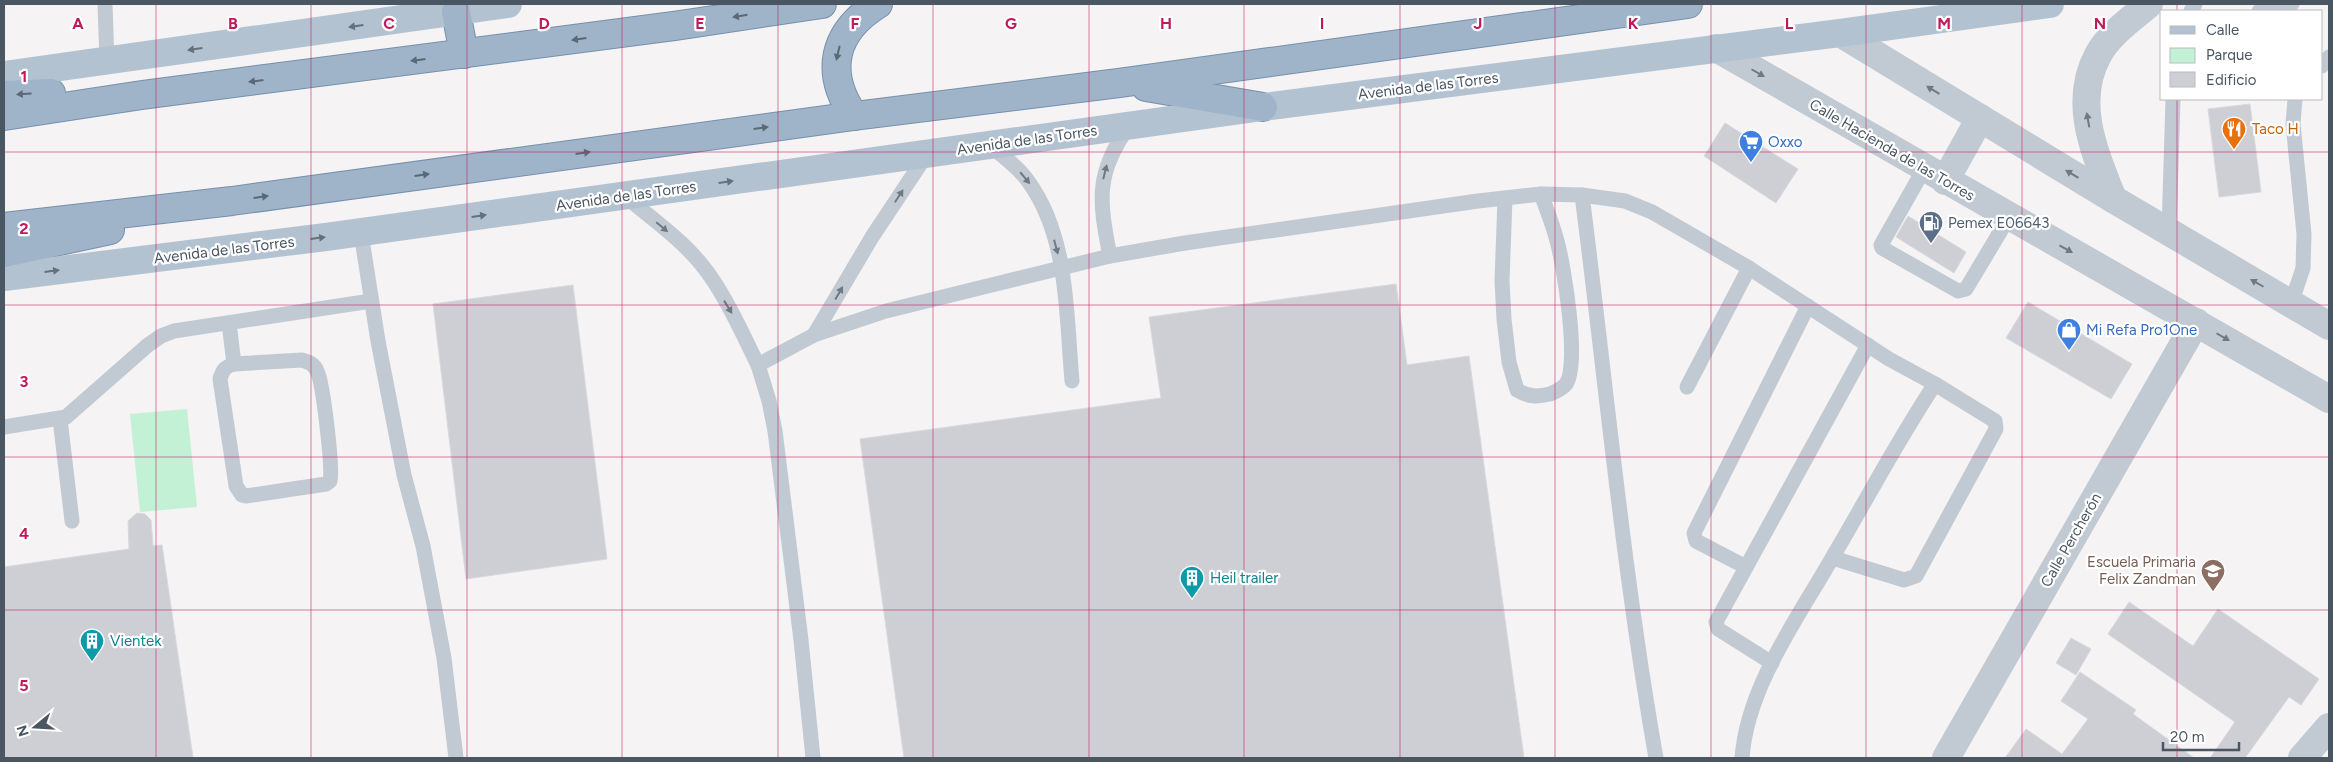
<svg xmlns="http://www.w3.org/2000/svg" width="2333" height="762" viewBox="0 0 2333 762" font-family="Figtree,sans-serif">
	<rect width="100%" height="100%" fill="#f5f3f3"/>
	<!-- green -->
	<path fill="#c3f1d5" d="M187 409 197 507 140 512 130 414Z"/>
	<!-- building -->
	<g fill="#cdcfd5" stroke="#d7d9de">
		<path d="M2250 104 2261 192 2219 197 2208 109Z"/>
		<path d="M1725 123 1798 169 1776 203 1704 156Z"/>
		<path d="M1908 216 1966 252 1954 273 1896 237Z"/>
		<path d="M1396 284 1407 365 1469 356 1524 758H904L860 439 1161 398 1149 317Z"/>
		<path d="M573 285 607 559 466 579 433 304Z"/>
		<path d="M2028 302 2132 364 2111 399 2006 338Z"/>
		<path d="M137 513 145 514 151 520 153 546 162 545 193 758H4V567L129 549 128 521Z"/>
		<path d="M2129 602 2193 646 2218 609 2319 679 2301 705 2289 697 2245 758H2210L2235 722 2108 634Z"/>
		<path d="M2071 638 2091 649 2076 675 2056 663Z"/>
		<path d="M2080 672 2136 710 2133 714 2194 758H2005L2026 729 2062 754 2088 719 2061 701Z"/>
	</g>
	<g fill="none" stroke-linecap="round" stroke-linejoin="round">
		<defs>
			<g id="trunk">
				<path d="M456 12 464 54"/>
				<path d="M1146 87 1263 107"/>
				<path d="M4 95 51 93"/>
				<path d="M4 116 142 95 674 26 822 4"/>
				<path d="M854 116C824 72 833 32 878 4"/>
				<path d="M4 227 232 201 854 116 1119 83 1688 4"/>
				<path d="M4 253 110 230"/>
			</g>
		</defs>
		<!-- trunk casing -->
		<use href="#trunk" stroke="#7690ad" stroke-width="30"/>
		<!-- service -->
		<g stroke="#c1cad2" stroke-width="15">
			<path d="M105 4 107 62"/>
			<path d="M2191 11 2195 4"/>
			<path d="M2259 11 2292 4"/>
			<path d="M2322 66 2329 57"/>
			<path d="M989 145C1003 156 1018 167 1028 181 1069 237 1066 315 1072 381"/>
			<path d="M1924 169 1881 245 1882 248 1958 291 1966 289 2009 217"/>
			<path d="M1582 195C1606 383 1623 571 1656 758"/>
			<path d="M625 196C651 218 680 238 702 265 724 292 742 333 758 365"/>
			<path d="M1505 198 1502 281 1504 319 1509 362 1517 390C1529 397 1537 397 1550 394 1555 392 1562 389 1566 384 1580 365 1564 266 1557 241 1553 225 1547 210 1541 194"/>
			<path d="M2169 231 2173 99"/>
			<path d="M361 233 378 341 404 475 423 546 444 658 456 758"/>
			<path d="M1110 256C1099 201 1095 173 1129 126"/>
			<path d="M2291 304 2303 268 2304 234 2293 124 2295 99"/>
			<path d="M229 323 234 364"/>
			<path d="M814 335 872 237 927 154"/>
			<path d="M302 360C309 362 314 364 317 371 323 382 333 468 330 481L326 484 246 496 242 495 236 486 220 379C223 369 225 367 234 364Z"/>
			<path d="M1687 387 1749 268"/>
			<path d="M60 419 72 521"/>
			<path d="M4 427 66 417 148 345 161 336 174 331 371 301"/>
			<path d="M1746 567 1696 541 1694 533 1808 306"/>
			<path d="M1772 663 1718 629 1716 622 1868 345"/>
			<path d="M813 758 801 640 775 431 769 401 758 365 814 335 886 311 1110 256 1185 243 1478 201 1541 194 1582 195 1625 201 1652 212 1749 268 1889 359 1935 384 1995 421 1996 429 1916 576 1904 580 1833 558"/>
			<path d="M1742 758C1747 686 1800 615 1835 553 1868 497 1899 438 1935 384"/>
		</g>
		<!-- minor -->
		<path stroke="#c1cad2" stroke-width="28" d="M1946 758 2196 322"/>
		<!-- tertiary -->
		<g stroke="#c1cad2" stroke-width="28">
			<path d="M1840 33 2113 199 2329 326"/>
			<path d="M1716 48 2329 399"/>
			<path d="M1945 181 1980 118"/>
			<path d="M2113 199C2095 153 2072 103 2098 55 2109 34 2132 19 2149 4"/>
			<path d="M2302 758 2329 727"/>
		</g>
		<!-- primary -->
		<g stroke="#b3c2d1" stroke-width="28">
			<path d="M4 75 508 4"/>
			<path d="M4 277 326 237 1263 107 1840 33 2050 4"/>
		</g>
		<!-- trunk -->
		<use href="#trunk" stroke="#9fb4c9" stroke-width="28"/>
	</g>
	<!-- one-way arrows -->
	<defs><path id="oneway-solid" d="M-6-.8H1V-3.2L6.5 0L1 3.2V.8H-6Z" transform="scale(1.25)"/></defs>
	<g fill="#5b6976">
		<use href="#oneway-solid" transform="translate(740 16) rotate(171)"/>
		<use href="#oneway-solid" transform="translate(579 39) rotate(172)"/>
		<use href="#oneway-solid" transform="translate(838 53) rotate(103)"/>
		<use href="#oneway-solid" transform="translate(418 60) rotate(173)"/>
		<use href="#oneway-solid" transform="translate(256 81) rotate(173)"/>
		<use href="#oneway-solid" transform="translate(24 94) rotate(177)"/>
		<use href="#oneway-solid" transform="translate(761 128) rotate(-8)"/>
		<use href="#oneway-solid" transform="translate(583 153) rotate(-8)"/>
		<use href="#oneway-solid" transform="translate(422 175) rotate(-8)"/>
		<use href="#oneway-solid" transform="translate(261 197) rotate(-8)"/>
	</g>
	<g fill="#64717d">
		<use href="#oneway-solid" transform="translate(356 26) rotate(172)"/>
		<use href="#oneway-solid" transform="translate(195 49) rotate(172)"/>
		<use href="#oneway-solid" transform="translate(726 182) rotate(-8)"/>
		<use href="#oneway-solid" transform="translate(479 216) rotate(-8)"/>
		<use href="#oneway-solid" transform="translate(318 238) rotate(-7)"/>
		<use href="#oneway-solid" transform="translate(52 271) rotate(-7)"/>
	</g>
	<g fill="#6e7983">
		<use href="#oneway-solid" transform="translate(1758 73) rotate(30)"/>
		<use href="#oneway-solid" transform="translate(1933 90) rotate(-149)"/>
		<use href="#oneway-solid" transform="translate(2088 120) rotate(-100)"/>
		<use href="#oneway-solid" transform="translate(1105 172) rotate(-76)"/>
		<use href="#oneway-solid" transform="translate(2072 174) rotate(-149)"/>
		<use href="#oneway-solid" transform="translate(1025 178) rotate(50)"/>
		<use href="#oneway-solid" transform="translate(899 196) rotate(-57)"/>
		<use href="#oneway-solid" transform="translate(662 227) rotate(40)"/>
		<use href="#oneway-solid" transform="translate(1056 247) rotate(75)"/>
		<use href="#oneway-solid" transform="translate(2066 249) rotate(29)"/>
		<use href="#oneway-solid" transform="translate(2257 283) rotate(-150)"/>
		<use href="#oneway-solid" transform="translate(839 293) rotate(-60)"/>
		<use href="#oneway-solid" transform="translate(728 307) rotate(58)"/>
		<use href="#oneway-solid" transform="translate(2223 337) rotate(30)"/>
	</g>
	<!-- grid -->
	<path fill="none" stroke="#c2185b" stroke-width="1" stroke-opacity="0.55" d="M156 4V758M311 4V758M467 4V758M622 4V758M778 4V758M933 4V758M1089 4V758M1244 4V758M1400 4V758M1555 4V758M1711 4V758M1866 4V758M2022 4V758M2177 4V11M2177 99V758M4 152H2329M4 305H2329M4 457H2329M4 610H2329"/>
	<!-- icons -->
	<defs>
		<symbol id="restaurant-pin" viewBox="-11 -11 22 30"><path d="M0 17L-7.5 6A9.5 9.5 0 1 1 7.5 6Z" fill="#e8710a" stroke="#fff"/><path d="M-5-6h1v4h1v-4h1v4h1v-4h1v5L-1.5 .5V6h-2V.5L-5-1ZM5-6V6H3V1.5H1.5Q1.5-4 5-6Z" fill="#fff"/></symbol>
		<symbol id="supermarket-pin" viewBox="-11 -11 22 30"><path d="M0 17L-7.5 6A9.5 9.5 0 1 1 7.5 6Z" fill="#3f7fe0" stroke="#fff"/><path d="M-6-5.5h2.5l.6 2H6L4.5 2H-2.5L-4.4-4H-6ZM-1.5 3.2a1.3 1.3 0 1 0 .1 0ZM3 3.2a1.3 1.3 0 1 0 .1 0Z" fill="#fff"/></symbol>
		<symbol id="fuel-pin" viewBox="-11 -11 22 30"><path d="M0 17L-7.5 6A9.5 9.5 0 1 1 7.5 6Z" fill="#5c6f8a" stroke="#fff"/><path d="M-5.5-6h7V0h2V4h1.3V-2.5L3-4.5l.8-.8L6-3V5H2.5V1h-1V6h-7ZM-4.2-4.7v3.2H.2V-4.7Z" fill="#fff"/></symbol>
		<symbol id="shop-pin" viewBox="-11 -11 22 30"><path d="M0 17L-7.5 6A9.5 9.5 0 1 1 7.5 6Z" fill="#3f7fe0" stroke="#fff"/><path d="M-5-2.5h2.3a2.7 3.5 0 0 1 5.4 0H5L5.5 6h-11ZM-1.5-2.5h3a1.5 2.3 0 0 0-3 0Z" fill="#fff"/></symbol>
		<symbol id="school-pin" viewBox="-11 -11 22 30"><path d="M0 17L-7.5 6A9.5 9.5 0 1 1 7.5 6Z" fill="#8d6e63" stroke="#fff"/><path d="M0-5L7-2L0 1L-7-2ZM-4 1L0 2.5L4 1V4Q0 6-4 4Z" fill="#fff"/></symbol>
		<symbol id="building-pin" viewBox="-11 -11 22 30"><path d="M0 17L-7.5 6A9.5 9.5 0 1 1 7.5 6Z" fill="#0f9aa8" stroke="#fff"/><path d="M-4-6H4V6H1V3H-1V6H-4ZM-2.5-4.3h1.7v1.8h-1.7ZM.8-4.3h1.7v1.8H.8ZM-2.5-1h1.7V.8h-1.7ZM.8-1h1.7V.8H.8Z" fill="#fff"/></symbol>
	</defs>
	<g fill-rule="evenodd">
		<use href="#restaurant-pin" x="2220" y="115" width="28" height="38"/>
		<use href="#supermarket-pin" x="1737" y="128" width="28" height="38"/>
		<use href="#fuel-pin" x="1917" y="209" width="28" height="38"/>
		<use href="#shop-pin" x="2055" y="316" width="28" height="38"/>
		<use href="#school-pin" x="2199" y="557" width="28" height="38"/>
		<use href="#building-pin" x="1178" y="564" width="28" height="38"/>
		<use href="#building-pin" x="78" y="627" width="28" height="38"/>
	</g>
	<g text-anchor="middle" stroke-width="4.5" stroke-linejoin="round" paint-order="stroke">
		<!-- street labels -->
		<g font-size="15" fill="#4a5661" stroke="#fff">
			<text transform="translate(1428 86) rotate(-7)" y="5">Avenida de las Torres</text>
			<text transform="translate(1027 140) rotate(-8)" y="5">Avenida de las Torres</text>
			<text transform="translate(1892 150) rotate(30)" y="5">Calle Hacienda de las Torres</text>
			<text transform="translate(626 196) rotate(-8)" y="5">Avenida de las Torres</text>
			<text transform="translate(224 250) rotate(-7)" y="5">Avenida de las Torres</text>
			<text transform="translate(2071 540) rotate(-60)" y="5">Calle Percherón</text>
		</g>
		<!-- food labels -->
		<g font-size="15" fill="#c56008" stroke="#fff" text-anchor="start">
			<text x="2252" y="134">Taco H</text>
		</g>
		<!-- shop labels -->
		<g font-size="15" fill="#366cbe" stroke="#fff" text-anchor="start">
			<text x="1768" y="147">Oxxo</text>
			<text x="2086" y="335">Mi Refa Pro1One</text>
		</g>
		<!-- service labels -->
		<g font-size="15" fill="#4e5e75" stroke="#fff" text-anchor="start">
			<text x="1948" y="228">Pemex E06643</text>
		</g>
		<!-- education labels -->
		<g font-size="15" fill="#785e54" stroke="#fff" text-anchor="end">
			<text x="2196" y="567">Escuela Primaria<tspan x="2196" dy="17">Felix Zandman</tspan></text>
		</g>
		<!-- culture labels -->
		<g font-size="15" fill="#0d838f" stroke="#fff" text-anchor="start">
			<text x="1210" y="583">Heil trailer</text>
			<text x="110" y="646">Vientek</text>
		</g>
	</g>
	<g font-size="16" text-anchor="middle" font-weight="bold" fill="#c2185b" stroke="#fff" stroke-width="4.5" stroke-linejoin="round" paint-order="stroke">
		<text x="78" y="29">A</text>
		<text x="233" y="29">B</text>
		<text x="389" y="29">C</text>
		<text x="544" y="29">D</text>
		<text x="700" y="29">E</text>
		<text x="855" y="29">F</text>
		<text x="1011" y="29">G</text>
		<text x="1166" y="29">H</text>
		<text x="1322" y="29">I</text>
		<text x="1478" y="29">J</text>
		<text x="1633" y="29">K</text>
		<text x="1789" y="29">L</text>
		<text x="1944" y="29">M</text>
		<text x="2100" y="29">N</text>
		<text x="24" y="82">1</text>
		<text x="24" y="234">2</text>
		<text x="24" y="387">3</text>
		<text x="24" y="539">4</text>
		<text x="24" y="691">5</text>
	</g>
	<!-- border -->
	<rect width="2333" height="762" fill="none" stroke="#4a5661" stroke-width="10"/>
	<!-- legend -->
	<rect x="2160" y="10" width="162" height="90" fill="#ffffff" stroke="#b7bbc0"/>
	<rect x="2170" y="26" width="25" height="8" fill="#b3c2d1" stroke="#b7bbc0"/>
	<text x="2206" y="35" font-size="15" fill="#4a5661">Calle</text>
	<rect x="2170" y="48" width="25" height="15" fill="#c3f1d5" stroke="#b7bbc0"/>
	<text x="2206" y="60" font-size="15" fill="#4a5661">Parque</text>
	<rect x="2170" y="72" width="25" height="15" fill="#cdcfd5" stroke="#b7bbc0"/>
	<text x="2206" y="85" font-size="15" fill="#4a5661">Edificio</text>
	<!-- north arrow -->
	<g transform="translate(35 727) rotate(252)" stroke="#ffffff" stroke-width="4" paint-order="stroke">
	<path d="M0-4L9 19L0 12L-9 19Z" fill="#4a5661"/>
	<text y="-8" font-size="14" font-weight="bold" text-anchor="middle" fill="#4a5661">N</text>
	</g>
	<!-- scale -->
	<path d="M2163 742v8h76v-8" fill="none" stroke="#4a5661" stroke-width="2.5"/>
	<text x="2170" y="742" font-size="15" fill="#4a5661" stroke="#ffffff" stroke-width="4" paint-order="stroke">20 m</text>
</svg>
